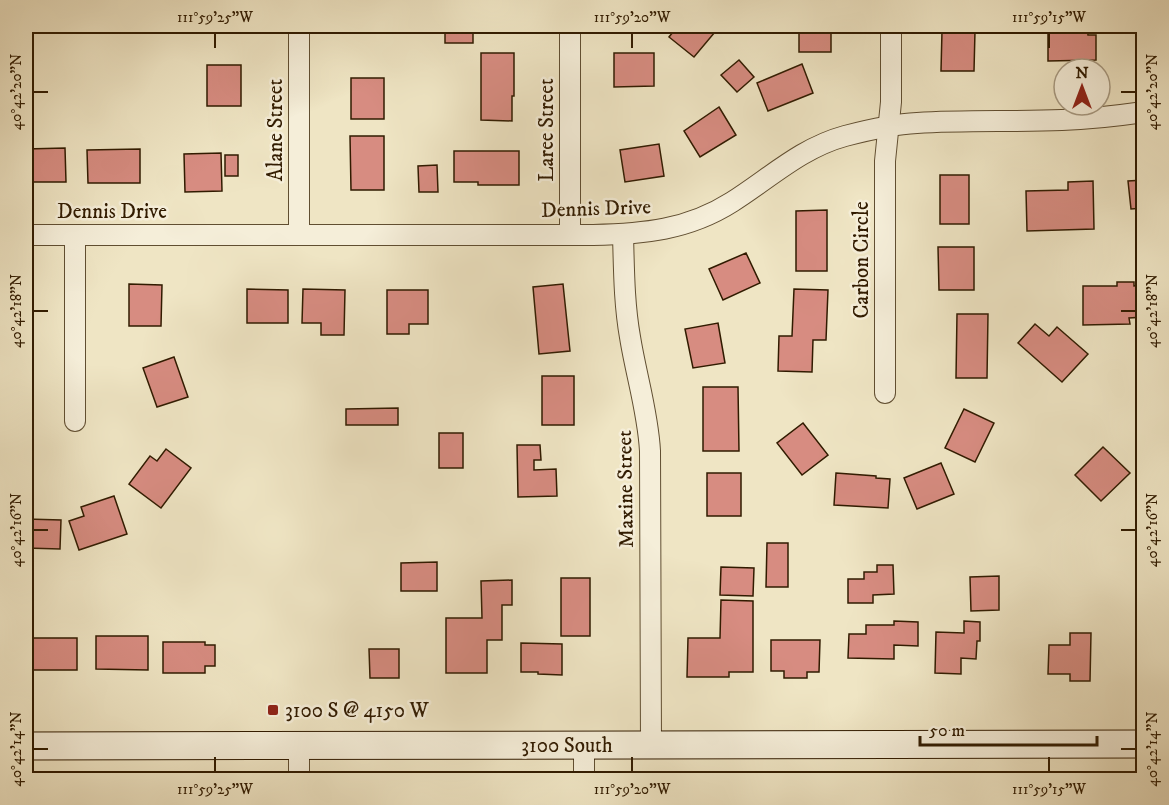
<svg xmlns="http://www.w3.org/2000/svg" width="1169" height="805" viewBox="0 0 1169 805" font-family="'IM FELL DW Pica',serif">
	<rect width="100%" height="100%" fill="#efe5c4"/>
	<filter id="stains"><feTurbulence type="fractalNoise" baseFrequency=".00333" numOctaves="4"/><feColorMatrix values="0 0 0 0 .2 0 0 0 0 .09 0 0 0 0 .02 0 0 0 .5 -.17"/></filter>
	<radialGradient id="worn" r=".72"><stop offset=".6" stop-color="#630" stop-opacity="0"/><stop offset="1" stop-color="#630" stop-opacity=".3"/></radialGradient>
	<!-- building -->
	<g fill="#d78c81" stroke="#311b00" stroke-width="1.5">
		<rect x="208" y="26" width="30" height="6"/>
		<rect x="354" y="26" width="30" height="6"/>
		<rect x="445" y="26" width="28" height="17"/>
		<path d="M678 26H720L694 57 669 37Z"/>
		<rect x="799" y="26" width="32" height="26"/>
		<path d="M1048 26H1087L1088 35H1096V60L1048 61Z"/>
		<path d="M942 31H975L974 71H941Z"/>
		<path d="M481 53H514V96H512V121L481 120Z"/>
		<path d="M614 53H654V86L614 87Z"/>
		<path d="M739 60 754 77 737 92 721 75Z"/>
		<path d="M802 64 813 93 768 111 757 83Z"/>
		<rect x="207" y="65" width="34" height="41"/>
		<rect x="351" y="78" width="33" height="41"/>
		<path d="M719 107 736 135 700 157 684 131Z"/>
		<path d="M350 136H384V190H351Z"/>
		<path d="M659 144 664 176 625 182 620 150Z"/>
		<path d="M65 148 66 182H26V149Z"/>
		<path d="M140 149V183H88L87 150Z"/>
		<path d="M454 151H519V185H478V182H454Z"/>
		<path d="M221 153 222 191 185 192 184 154Z"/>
		<rect x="225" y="155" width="13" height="21"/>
		<path d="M437 165 438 192H419L418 166Z"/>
		<rect x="940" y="175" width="29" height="49"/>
		<path d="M1144 180V208L1131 209 1128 181Z"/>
		<path d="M1093 181 1094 229 1027 231 1026 191 1068 190V182Z"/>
		<path d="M827 210V271H796V211Z"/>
		<path d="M938 247H974V290H939Z"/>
		<path d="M746 253 760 283 723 300 709 269Z"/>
		<path d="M1117 282H1134V286L1144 285V317L1129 318 1130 324 1083 325V286H1117Z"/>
		<path d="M129 284 162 285 161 326H129Z"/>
		<path d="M563 284 570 351 539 354 533 287Z"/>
		<path d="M247 289 288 290V323H247Z"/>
		<path d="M303 289 345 290 344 335H321V323H302Z"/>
		<path d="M794 289 828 290 826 340H813L812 372 778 371 779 336H792Z"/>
		<path d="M387 290H428V324H409V334H387Z"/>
		<path d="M957 314H988L987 378H956Z"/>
		<path d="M718 323 725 363 693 368 685 329Z"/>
		<path d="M1035 324 1049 336 1057 327 1088 354 1062 382 1018 343Z"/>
		<path d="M174 357 188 397 157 407 143 368Z"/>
		<rect x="542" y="376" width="32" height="49"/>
		<path d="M703 387H738L739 451H703Z"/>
		<path d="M398 408V425H346V409Z"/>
		<path d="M964 409 994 423 975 462 945 448Z"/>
		<path d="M803 423 828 455 802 475 777 443Z"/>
		<rect x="439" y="433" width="24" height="35"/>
		<path d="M517 445H540L541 460H534V470L556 469 557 496 518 497Z"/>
		<path d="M1103 447 1130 473 1101 501 1075 475Z"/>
		<path d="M166 449 191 468 161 508 129 484 150 456 157 461Z"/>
		<path d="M941 463 954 494 917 509 904 478Z"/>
		<rect x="707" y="473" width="34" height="43"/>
		<path d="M836 473 876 476V478L890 479 888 508 834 505Z"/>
		<path d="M114 496 127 534 79 550 69 521 84 516 81 507Z"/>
		<path d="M26 519 61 520 60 549 26 548Z"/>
		<path d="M767 543H788V587H766Z"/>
		<path d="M437 562V591H401V563Z"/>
		<path d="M877 565H893L894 594 873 595V603H848V579H864V572H877Z"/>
		<path d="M721 567 754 568 753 596 720 595Z"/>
		<path d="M999 576V610L971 611 970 577Z"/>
		<rect x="561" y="578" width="29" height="58"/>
		<path d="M512 580V605H502V640H487V673H446V618H482L481 581Z"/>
		<path d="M721 600 753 601V672H729V677H687L688 638H720Z"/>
		<path d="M894 621 918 622V646L894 645V659L848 658 849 634H866V625H894Z"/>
		<path d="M964 621 980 622V641H977L976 659 961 658V674L935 673 936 632 964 633Z"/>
		<path d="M1070 633H1091L1090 681H1070V674H1048L1049 645H1070Z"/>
		<path d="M96 636H148V670L96 669Z"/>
		<rect x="26" y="638" width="51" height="32"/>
		<path d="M771 640H820L819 672H807V678H784V671H771Z"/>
		<path d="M163 642H205V645H215V666H205V673H163Z"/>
		<path d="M521 643 562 644V675L538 674V672H521Z"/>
		<path d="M369 649H399V678H370Z"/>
	</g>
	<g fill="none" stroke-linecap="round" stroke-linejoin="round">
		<defs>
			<g id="minor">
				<path d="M299 26V235"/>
				<path d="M570 26V235"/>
				<path d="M26 235H593C643 234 688 230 732 202 770 178 801 148 845 136 868 130 893 124 917 123 965 120 1014 122 1062 120 1090 119 1116 116 1144 112"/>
				<path d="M623 235C624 269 624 303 630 337 636 375 648 412 650 451L651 745"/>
				<path d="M885 393V161L891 102V26"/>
				<path d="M75 421V235"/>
				<path d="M584 745V780"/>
				<path d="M299 780V745"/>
			</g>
			<path id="secondary" d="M26 746 1144 744"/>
		</defs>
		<!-- minor casing -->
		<use href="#minor" stroke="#604e31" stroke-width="22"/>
		<!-- secondary casing -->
		<use href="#secondary" stroke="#311b00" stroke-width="29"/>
		<!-- minor -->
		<use href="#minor" stroke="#f5eed9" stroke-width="20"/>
		<!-- secondary -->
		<use href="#secondary" stroke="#f5eed9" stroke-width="27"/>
	</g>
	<!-- ticks -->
	<path fill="none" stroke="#311b00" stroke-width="2" d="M215 33V48M632 33V48M1049 33V48M33 92H48M1121 92H1136M33 311H48M1121 311H1136M33 530H48M1121 530H1136M33 749H48M1121 749H1136M215 757V772M632 757V772M1049 757V772"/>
	<!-- markers -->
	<rect fill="#8f2418" stroke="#f5eed9" stroke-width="2" x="267" y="704" width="12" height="12" rx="3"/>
	<g text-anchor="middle" stroke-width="5" stroke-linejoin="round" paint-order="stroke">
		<!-- street labels -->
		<g font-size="21" fill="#311b00" stroke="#f5eed9">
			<text transform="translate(275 130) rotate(-90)" y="7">Alane Street</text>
			<text transform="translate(546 130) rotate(-90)" y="7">Laree Street</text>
			<text transform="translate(596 208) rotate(-2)" y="7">Dennis Drive</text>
			<text x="112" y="218">Dennis Drive</text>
			<text transform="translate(861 260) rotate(-90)" y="7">Carbon Circle</text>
			<text transform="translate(625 489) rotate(-91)" y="7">Maxine Street</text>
			<text x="567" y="752">3100 South</text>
		</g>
		<!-- poi labels -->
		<g font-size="21" fill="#311b00" stroke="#f5eed9" text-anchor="start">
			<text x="285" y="717">3100 S @ 4150 W</text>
		</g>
	</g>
	<!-- margin -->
	<rect width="1169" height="805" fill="none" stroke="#efe5c4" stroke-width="66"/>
	<!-- north arrow -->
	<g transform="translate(1082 87)"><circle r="28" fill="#f5eed9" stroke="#a79a82" stroke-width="1.5"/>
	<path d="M0-4.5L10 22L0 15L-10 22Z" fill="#8f2418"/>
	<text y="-9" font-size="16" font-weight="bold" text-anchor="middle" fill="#311b00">N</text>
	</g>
	<!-- scale -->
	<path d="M920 736v9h177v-9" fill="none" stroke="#311b00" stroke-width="3"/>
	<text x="929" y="736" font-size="18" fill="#311b00" stroke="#f5eed9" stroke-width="4.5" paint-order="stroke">50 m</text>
	<rect x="33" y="33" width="1103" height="739" fill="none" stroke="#311b00" stroke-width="2"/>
	<g font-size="15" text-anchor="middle" fill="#311b00">
		<text x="215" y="22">111°59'25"W</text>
		<text x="632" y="22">111°59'20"W</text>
		<text x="1049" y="22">111°59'15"W</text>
		<text transform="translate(16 92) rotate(-90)" y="5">40°42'20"N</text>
		<text transform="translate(1152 92) rotate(-90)" y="5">40°42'20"N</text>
		<text transform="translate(16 311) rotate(-90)" y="5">40°42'18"N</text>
		<text transform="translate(1152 311) rotate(-90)" y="5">40°42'18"N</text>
		<text transform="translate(16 530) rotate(-90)" y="5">40°42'16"N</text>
		<text transform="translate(1152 530) rotate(-90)" y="5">40°42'16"N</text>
		<text transform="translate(16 749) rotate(-90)" y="5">40°42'14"N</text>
		<text transform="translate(1152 749) rotate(-90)" y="5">40°42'14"N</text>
		<text x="215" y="794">111°59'25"W</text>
		<text x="632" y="794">111°59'20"W</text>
		<text x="1049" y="794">111°59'15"W</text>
	</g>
	<rect width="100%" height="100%" filter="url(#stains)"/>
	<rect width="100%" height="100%" fill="url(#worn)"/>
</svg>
